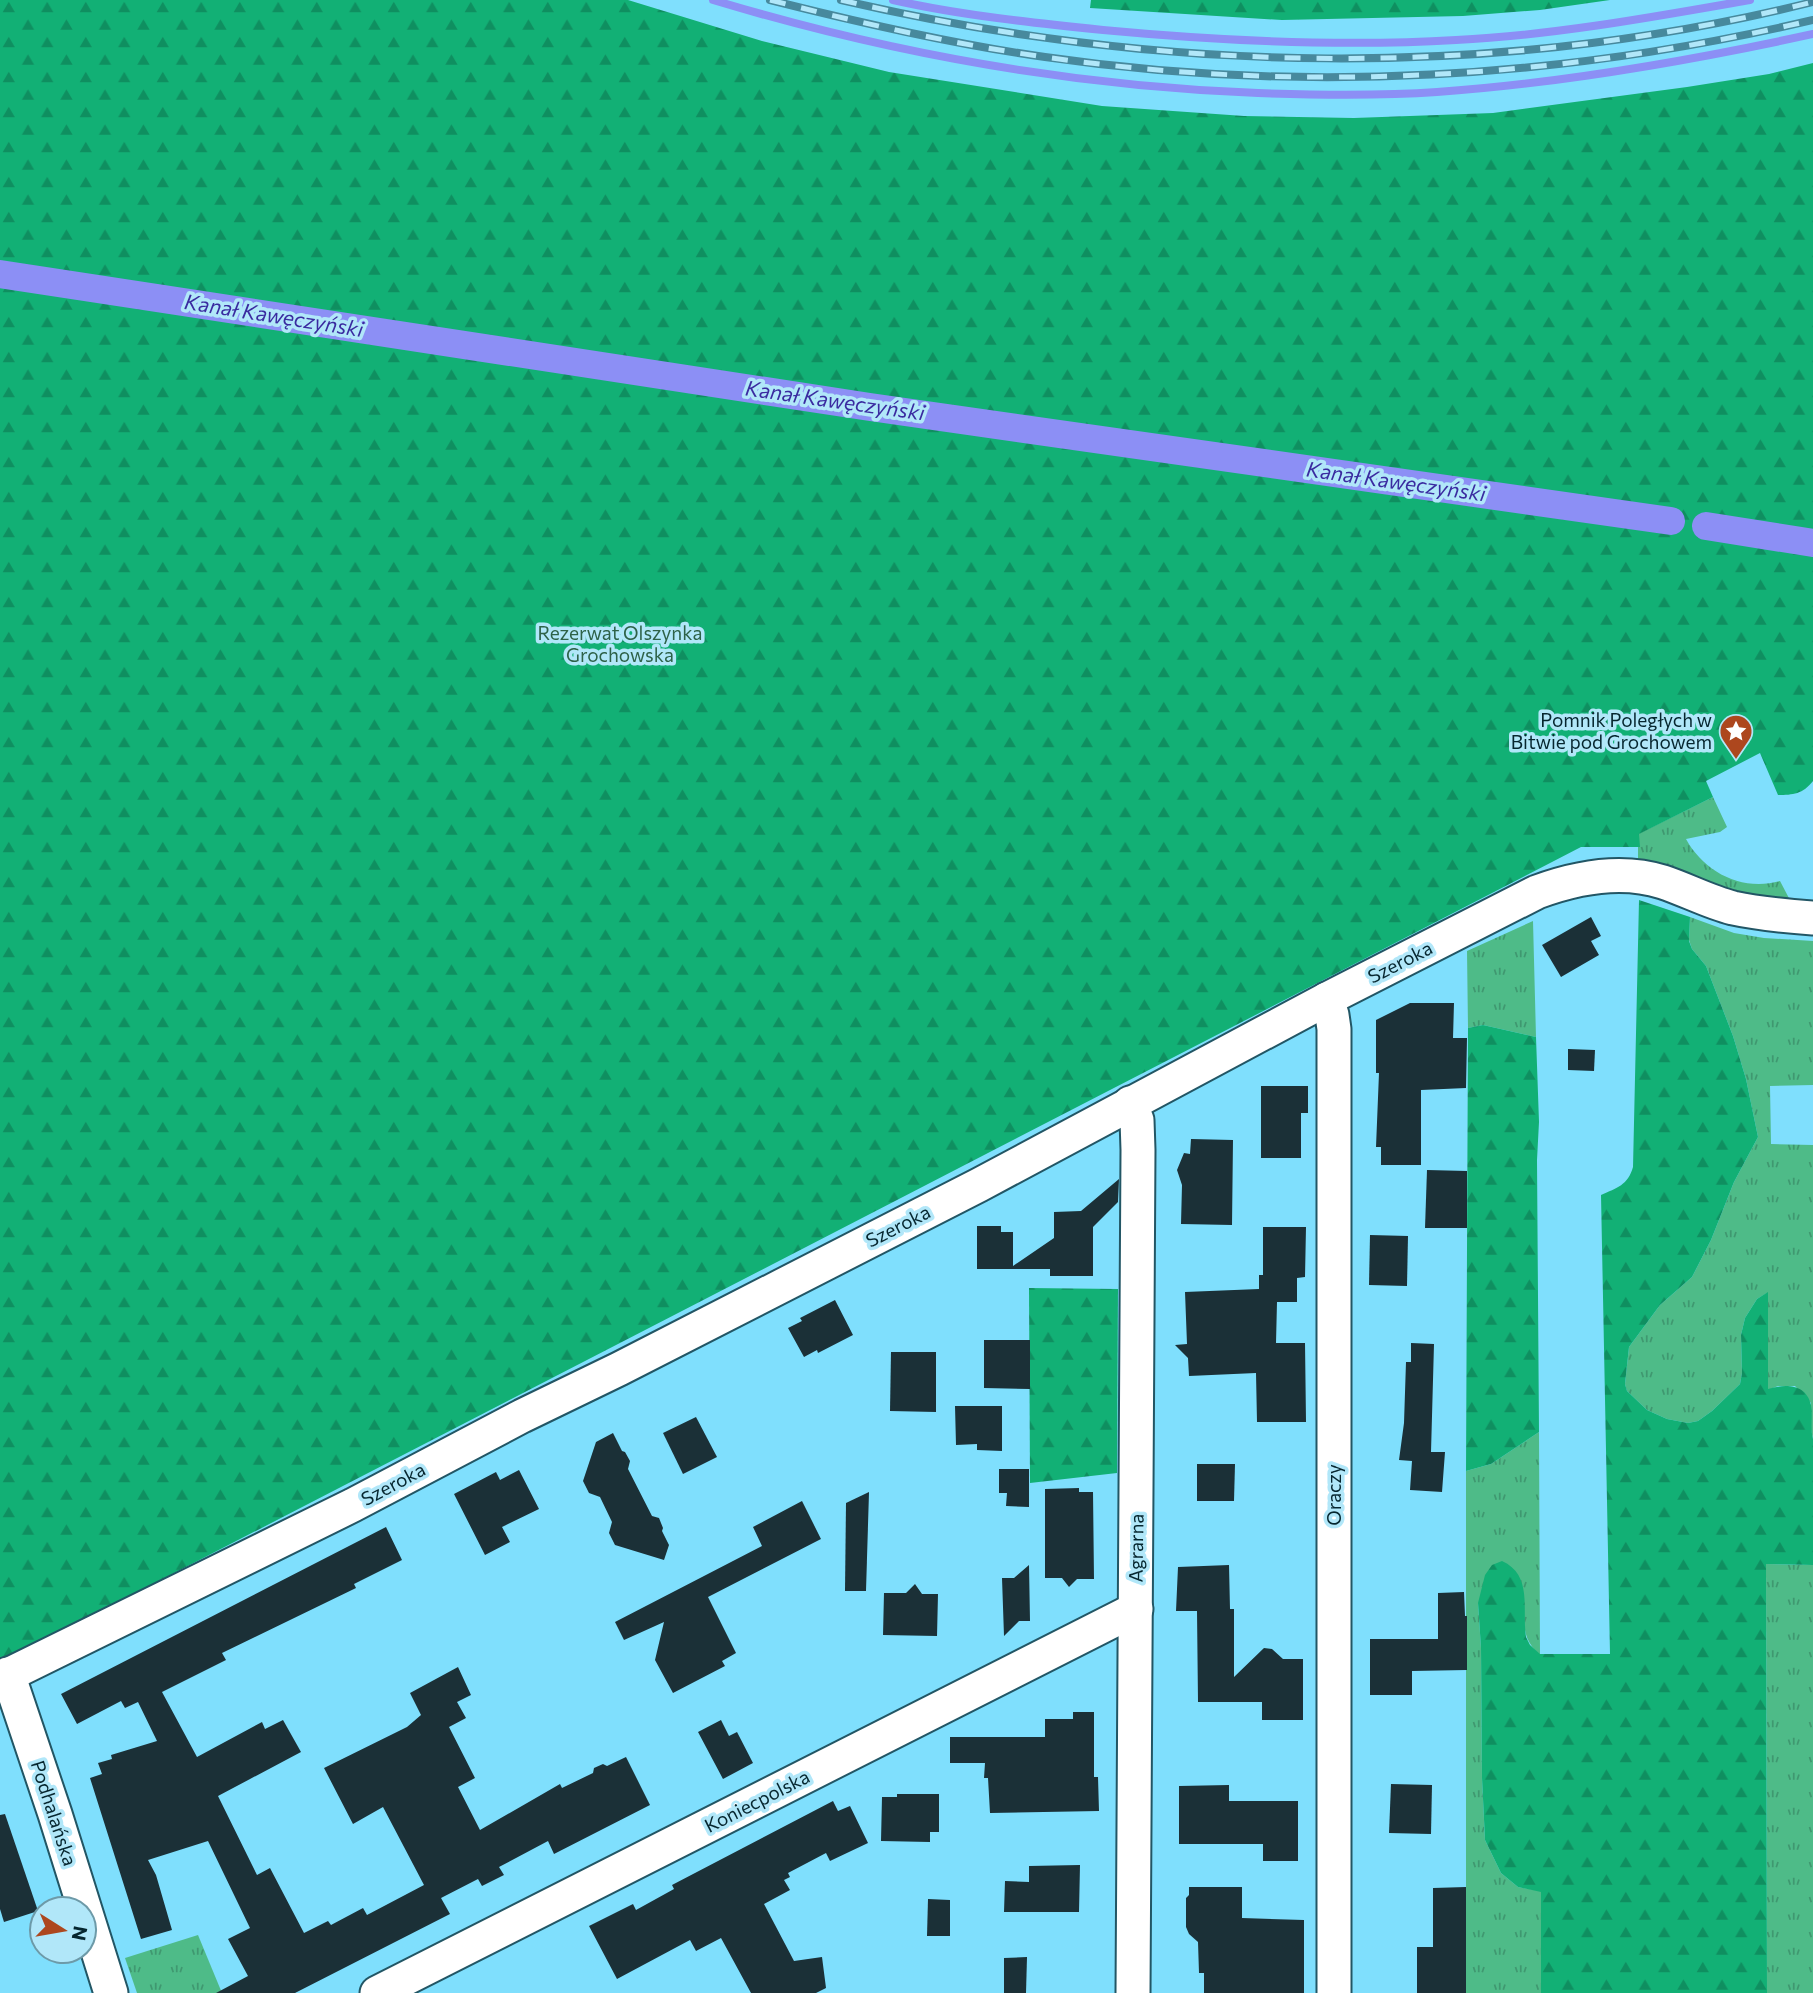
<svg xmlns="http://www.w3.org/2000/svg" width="1813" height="1993" viewBox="0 0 1813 1993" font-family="Commissioner,sans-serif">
	<defs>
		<pattern id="grass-tufts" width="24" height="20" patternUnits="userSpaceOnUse" patternTransform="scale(1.75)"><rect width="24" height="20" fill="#4ebb88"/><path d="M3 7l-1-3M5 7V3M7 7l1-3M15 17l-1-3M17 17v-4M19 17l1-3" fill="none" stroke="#3f9870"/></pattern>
		<pattern id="forest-firs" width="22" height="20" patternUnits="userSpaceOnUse" patternTransform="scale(1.75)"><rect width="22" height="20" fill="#12b075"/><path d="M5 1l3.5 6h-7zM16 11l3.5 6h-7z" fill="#0f8f60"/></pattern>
	</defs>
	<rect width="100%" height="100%" fill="#7fdffd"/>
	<!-- grass -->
	<g fill="url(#grass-tufts)">
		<path d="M1713 797 1727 827 1720 832 1686 839C1704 872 1742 892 1780 881L1791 902 1758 899 1722 888 1670 867 1638 859V834Z"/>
		<path d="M1690 917 1734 933 1764 938 1813 941V1085L1770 1086 1771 1144 1813 1145V1439L1810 1425 1811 1403 1795 1386H1778L1768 1390 1767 1293 1757 1299 1745 1318 1741 1335 1742 1373 1740 1384 1712 1411 1698 1421 1688 1423 1667 1419 1647 1410 1627 1391 1625 1384 1629 1347 1660 1305 1692 1277 1711 1240 1734 1182 1758 1137 1746 1079 1733 1036 1706 966 1692 949 1689 940Z"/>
		<path d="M1533 921 1536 1037 1483 1025 1468 1028 1467 951Z"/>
		<path d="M1539 1432 1540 1655C1522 1639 1524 1625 1524 1603H1478L1481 1648 1482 1778 1485 1840 1501 1873 1518 1887 1541 1891V1993H1466V1471L1491 1464Z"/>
		<path d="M1766 1564 1813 1565V1993H1767Z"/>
		<path d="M198 1935 222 1993H137L125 1958Z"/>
	</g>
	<!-- forest -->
	<g fill="url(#forest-firs)">
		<path d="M0 0H628L762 41 889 72 1102 106 1244 116 1354 118 1493 113 1687 87 1769 74 1813 63V781C1803 794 1793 795 1778 795L1760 753 1706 781 1713 797 1639 834 1640 847H1581L0 1663Z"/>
		<path d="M1091 0H1610L1540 10 1463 16 1282 20 1090 8Z"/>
		<path d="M1639 900 1690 917 1689 941 1692 949 1706 966 1733 1036 1746 1079 1758 1137 1734 1182 1711 1240 1692 1277 1660 1305 1629 1347 1625 1384 1627 1391 1647 1410 1667 1419 1688 1423 1698 1421 1712 1411 1740 1384 1742 1373 1741 1335 1745 1318 1757 1299 1768 1292V1389C1784 1384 1806 1383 1811 1405 1813 1416 1810 1428 1813 1439V1565L1766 1564 1767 1993H1541V1892L1518 1887 1501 1873 1485 1840 1482 1778 1481 1648 1478 1603 1485 1575 1492 1565 1502 1561C1533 1575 1522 1609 1526 1637L1530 1645 1540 1654H1610L1601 1195C1617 1188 1628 1185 1633 1167Z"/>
		<path d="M1483 1025 1536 1037 1539 1122 1537 1160 1539 1432 1491 1464 1466 1471 1468 1028Z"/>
		<path d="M1029 1288 1118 1289 1117 1473 1030 1483Z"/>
	</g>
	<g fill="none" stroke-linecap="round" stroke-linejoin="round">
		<!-- stream -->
		<g stroke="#8c8ff5" stroke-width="8">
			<path d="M713 0C892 54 1071 86 1258 93 1317 95 1378 96 1437 92 1564 83 1689 61 1813 34"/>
			<path d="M893 0C959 15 1035 23 1103 30 1221 41 1338 47 1456 40 1555 35 1653 17 1750 0"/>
		</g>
		<!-- canal -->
		<g stroke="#8c8ff5" stroke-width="28">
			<path d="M0 274 870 407 1671 521"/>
			<path d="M1706 526 1813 543"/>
		</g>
	</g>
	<!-- building -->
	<g fill="#1b3037">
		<path d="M1591 917 1601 936 1591 941 1599 955 1561 977 1542 945Z"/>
		<path d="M1410 1003H1454L1453 1038H1467L1466 1088 1421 1090V1165H1381V1147H1376L1379 1073H1376V1020Z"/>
		<path d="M1568 1049 1595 1050 1594 1071 1568 1070Z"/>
		<path d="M1261 1086H1308V1113H1301V1158H1261Z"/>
		<path d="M1191 1139 1233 1140 1232 1225 1181 1224 1182 1185 1177 1170 1184 1153 1190 1154Z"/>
		<path d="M1427 1170 1467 1171V1228H1425Z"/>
		<path d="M1119 1179 1118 1202 1093 1227V1276H1050V1269H977V1226H1001V1232H1013V1266L1054 1238V1212L1081 1211Z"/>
		<path d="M1263 1227H1306L1305 1277 1297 1278V1302H1277L1276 1343H1305L1306 1422H1257L1256 1373 1189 1376 1188 1358 1175 1345 1187 1344 1185 1292 1259 1289V1275H1263Z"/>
		<path d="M1370 1235 1408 1236 1407 1286 1369 1285Z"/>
		<path d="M835 1300 853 1335 818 1353 817 1350 804 1357 788 1328 802 1321 800 1318Z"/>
		<path d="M984 1340H1030V1389L984 1388Z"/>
		<path d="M1411 1343 1434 1344 1431 1452H1445L1442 1492 1410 1490 1412 1461 1399 1460 1404 1423 1406 1362H1411Z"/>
		<path d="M891 1352H936V1412L890 1411Z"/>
		<path d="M955 1406H1002V1451L977 1450V1444L956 1445Z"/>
		<path d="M696 1417 717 1457 683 1474 663 1433Z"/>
		<path d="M613 1433 622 1451 625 1452 630 1461 628 1469 652 1516 659 1518 663 1528 662 1531 669 1545 664 1560 615 1545 609 1533 612 1522 600 1497 589 1493 583 1481 596 1442Z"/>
		<path d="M1197 1464H1235L1234 1501H1197Z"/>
		<path d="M999 1469H1029V1507L1006 1506 1007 1493H999Z"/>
		<path d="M519 1470 539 1509 502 1527 510 1542 485 1555 454 1494 496 1472 500 1480Z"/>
		<path d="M1079 1488V1492H1093L1094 1579H1077L1069 1587 1062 1578H1045V1489Z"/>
		<path d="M869 1492 866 1591H845L846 1503Z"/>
		<path d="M802 1501 821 1539 708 1597 736 1653 722 1661 725 1666 673 1693 655 1660 664 1622 624 1640 615 1622 762 1546 753 1527Z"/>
		<path d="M386 1527 402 1560 354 1584 356 1588 222 1653 226 1660 162 1692 197 1757 262 1722 265 1729 283 1720 301 1752 218 1796 257 1875 270 1868 304 1933 328 1921 331 1925 363 1908 367 1915 424 1885 383 1807 353 1824 324 1768 407 1727 421 1715 410 1693 458 1667 471 1695 457 1702 466 1718 449 1727 475 1778 458 1787 480 1830 560 1784 562 1788 593 1773 594 1768 603 1764 607 1766 626 1757 650 1805 554 1854 548 1841 499 1867 504 1875 482 1886 478 1879 441 1898 450 1914 295 1993H216L248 1976 228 1939 250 1928 208 1841 148 1860 156 1875 172 1930 141 1939 90 1778 102 1774 98 1763 112 1759 111 1755 157 1741 138 1702 125 1708 121 1701 77 1724 61 1694Z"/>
		<path d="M1029 1565 1030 1621H1019L1004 1636 1002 1578H1014Z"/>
		<path d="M1229 1565 1230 1609H1234V1677L1264 1648 1272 1649 1283 1659H1303V1720H1262V1702H1198L1197 1611H1176L1178 1567Z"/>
		<path d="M915 1584 922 1594H938L937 1636 883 1635 884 1593H906Z"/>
		<path d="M1464 1592 1465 1616H1467V1670L1412 1671V1695H1370V1639H1438V1593Z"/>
		<path d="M1073 1712H1094V1777H1098L1099 1811 990 1813 988 1778H984L985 1763H950V1737H1045V1719H1073Z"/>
		<path d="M721 1720 729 1736 737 1732 753 1763 723 1779 698 1732Z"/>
		<path d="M1391 1784 1432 1785 1431 1834 1389 1833Z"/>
		<path d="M1229 1785V1801H1298V1861H1263V1844H1179V1786Z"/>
		<path d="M897 1794H939V1832H930V1842L881 1841 882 1797H897Z"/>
		<path d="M833 1801 838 1811 850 1806 868 1843 830 1861 826 1853 788 1873 790 1877 784 1880 790 1890 764 1904 794 1961 822 1957 826 1988 816 1993H751L721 1938 696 1951 690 1940 617 1979 589 1926 633 1904 636 1910 674 1889 672 1885Z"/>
		<path d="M5 1814 38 1911 4 1922 0 1909V1815Z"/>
		<path d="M1080 1865 1079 1912H1004L1005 1881 1029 1882V1866Z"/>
		<path d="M1189 1887H1242V1918L1304 1920V1993H1204V1973H1199L1198 1942 1189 1934 1186 1927V1898L1189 1895Z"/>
		<path d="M1466 1887V1993H1417V1947H1433V1888Z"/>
		<path d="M928 1899 950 1900V1936H927Z"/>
		<path d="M1027 1957 1026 1993H1004V1958Z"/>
	</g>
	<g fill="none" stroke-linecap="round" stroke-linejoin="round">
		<defs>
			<g id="minor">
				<path d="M1327 999 1332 1015 1334 1029V1993"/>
				<path d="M1130 1103 1137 1120 1138 1150 1133 1993"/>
				<path d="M8 1674 55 1814 111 1993"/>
				<path d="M0 1679 353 1505 522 1416 619 1369 979 1185 1327 999 1537 892C1575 878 1622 869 1663 882 1687 890 1709 902 1733 908 1760 914 1786 916 1813 918"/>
				<path d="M377 1993 1136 1609"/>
			</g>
		</defs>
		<!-- minor casing -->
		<use href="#minor" stroke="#225665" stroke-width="37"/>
		<!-- minor -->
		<use href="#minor" stroke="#fff" stroke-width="33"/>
		<defs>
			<g id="rail">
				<path d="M770 0C861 23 952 44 1045 57 1301 94 1562 79 1813 20"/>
				<path d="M841 0C1160 74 1494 81 1813 2"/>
			</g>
		</defs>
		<!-- rail casing -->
		<use href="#rail" stroke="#47899d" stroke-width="8"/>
		<!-- rail -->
		<use href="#rail" stroke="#b1e7f9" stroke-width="5" stroke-dasharray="16" stroke-linecap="butt"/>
	</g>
	<!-- icons -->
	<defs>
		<symbol id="sight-pin" viewBox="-11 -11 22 30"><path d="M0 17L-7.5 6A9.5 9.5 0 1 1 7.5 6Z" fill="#ad471e" stroke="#b1e7f9"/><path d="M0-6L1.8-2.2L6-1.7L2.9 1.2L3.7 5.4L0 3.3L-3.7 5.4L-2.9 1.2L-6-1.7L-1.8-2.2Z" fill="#fff"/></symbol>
	</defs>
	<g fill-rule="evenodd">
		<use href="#sight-pin" x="1717" y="712" width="38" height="52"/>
	</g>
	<g text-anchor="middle" stroke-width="7" stroke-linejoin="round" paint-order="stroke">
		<!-- park labels -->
		<g font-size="19" fill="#2e6248" stroke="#b1e7f9">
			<text x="620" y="640">Rezerwat Olszynka<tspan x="620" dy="22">Grochowska</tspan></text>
		</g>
		<!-- poi labels -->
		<g font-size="19" fill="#06262f" stroke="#b1e7f9" text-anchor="end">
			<text x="1712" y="727">Pomnik Poległych w<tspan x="1712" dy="22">Bitwie pod Grochowem</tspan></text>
		</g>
		<!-- street labels -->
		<g font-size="19" fill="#06262f" stroke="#b1e7f9">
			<text transform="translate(1400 962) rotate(-27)" y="7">Szeroka</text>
			<text transform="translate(898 1226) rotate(-27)" y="7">Szeroka</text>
			<text transform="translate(393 1484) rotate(-28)" y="7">Szeroka</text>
			<text transform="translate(1334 1495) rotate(-90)" y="7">Oraczy</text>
			<text transform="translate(1136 1548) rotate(-89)" y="7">Agrarna</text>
			<text transform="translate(757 1801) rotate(-27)" y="7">Koniecpolska</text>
			<text transform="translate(54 1813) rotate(72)" y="7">Podhalańska</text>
		</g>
		<!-- water labels -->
		<g font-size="21" font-style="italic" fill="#3a2ba0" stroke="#b1e7f9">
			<text transform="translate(274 316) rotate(9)" y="7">Kanał Kawęczyński</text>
			<text transform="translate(835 401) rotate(8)" y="7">Kanał Kawęczyński</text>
			<text transform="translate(1396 482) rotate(8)" y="7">Kanał Kawęczyński</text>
		</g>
	</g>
	<!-- north arrow -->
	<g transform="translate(63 1930) rotate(101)"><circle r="33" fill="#b1e7f9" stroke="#6d9aa8" stroke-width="2"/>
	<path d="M0-5L12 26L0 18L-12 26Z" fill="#ad471e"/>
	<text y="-10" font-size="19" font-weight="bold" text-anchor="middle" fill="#06262f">N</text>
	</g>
</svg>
